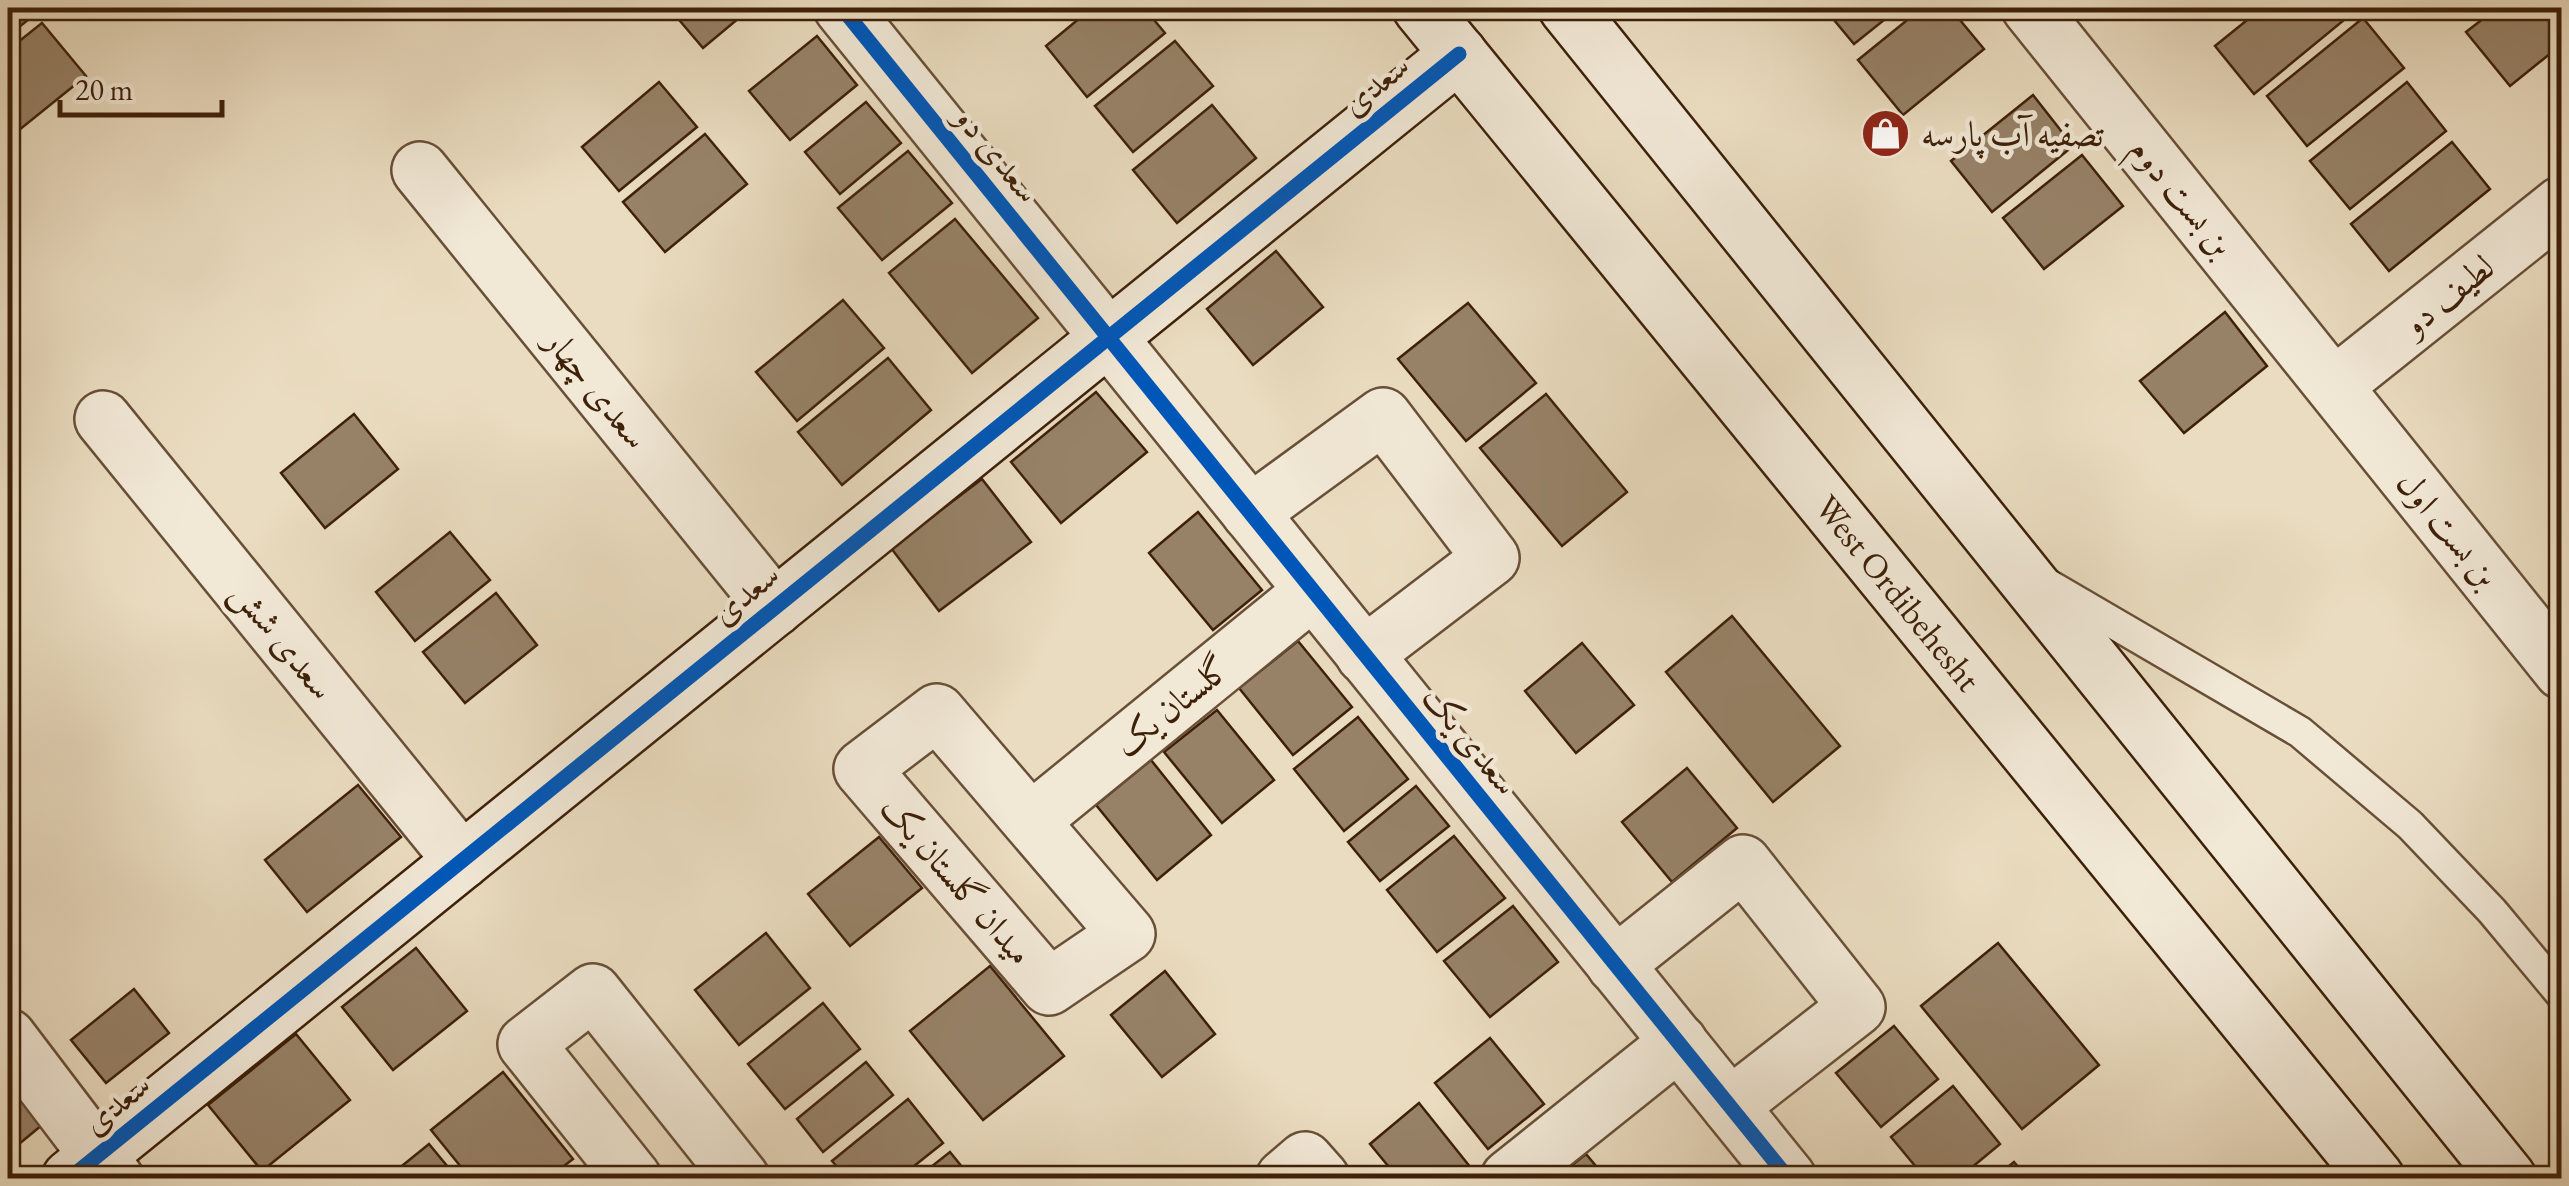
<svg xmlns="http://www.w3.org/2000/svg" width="2569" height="1186" viewBox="0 0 2569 1186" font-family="'EB Garamond',Amiri,serif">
	<rect width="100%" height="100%" fill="#eadcc0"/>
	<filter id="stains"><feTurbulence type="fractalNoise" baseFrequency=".002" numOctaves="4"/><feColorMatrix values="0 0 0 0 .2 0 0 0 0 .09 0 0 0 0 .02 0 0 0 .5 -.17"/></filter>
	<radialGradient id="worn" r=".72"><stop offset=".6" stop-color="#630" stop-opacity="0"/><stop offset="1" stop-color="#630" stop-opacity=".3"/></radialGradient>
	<!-- building -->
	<g fill="#978268" stroke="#3e2009" stroke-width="2.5">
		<path d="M8 8H20L29 19 8 36Z"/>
		<path d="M669 8H751L703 48Z"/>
		<path d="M1092 8H1144L1165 33 1087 97 1046 46Z"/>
		<path d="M1824 8H1899L1854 44Z"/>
		<path d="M1922 8H1950L1984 49 1903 115 1858 60Z"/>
		<path d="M2262 8H2352L2355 11 2254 94 2215 46Z"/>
		<path d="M2497 8H2562V44L2510 86 2466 32Z"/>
		<path d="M2363 18 2404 68 2307 146 2267 96Z"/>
		<path d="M42 23 86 76 8 139V50Z"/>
		<path d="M817 36 857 85 790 140 749 91Z"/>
		<path d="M1175 41 1213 86 1133 152 1095 106Z"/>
		<path d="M659 82 697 127 619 191 582 147Z"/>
		<path d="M2407 82 2446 131 2350 209 2310 161Z"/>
		<path d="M2033 95 2073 146 1992 212 1951 161Z"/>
		<path d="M866 102 901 143 840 194 805 152Z"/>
		<path d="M1212 105 1256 158 1177 223 1133 170Z"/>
		<path d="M705 134 747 184 665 252 623 202Z"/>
		<path d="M2452 142 2490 189 2389 271 2351 224Z"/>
		<path d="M908 151 952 203 882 260 838 208Z"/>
		<path d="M2082 155 2123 206 2044 269 2003 218Z"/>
		<path d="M955 219 1038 318 972 373 889 273Z"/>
		<path d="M1276 251 1323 307 1253 365 1207 309Z"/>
		<path d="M843 300 884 348 797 421 756 372Z"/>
		<path d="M1468 303 1536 383 1466 441 1398 359Z"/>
		<path d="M2225 312 2267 366 2184 433 2140 381Z"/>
		<path d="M888 358 931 410 842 485 798 432Z"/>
		<path d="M1096 392 1147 452 1061 523 1011 462Z"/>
		<path d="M1546 394 1627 492 1562 546 1480 448Z"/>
		<path d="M354 414 398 469 325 528 281 473Z"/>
		<path d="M982 479 1031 542 939 611 891 548Z"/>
		<path d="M1198 512 1262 590 1213 630 1149 553Z"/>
		<path d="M450 532 490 580 415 641 376 592Z"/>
		<path d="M496 593 537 645 465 703 423 652Z"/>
		<path d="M1732 616 1840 746 1773 802 1666 672Z"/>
		<path d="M1298 641 1352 707 1293 755 1239 688Z"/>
		<path d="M1582 643 1634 705 1576 753 1525 691Z"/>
		<path d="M1217 710 1274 780 1222 823 1164 752Z"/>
		<path d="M1358 717 1408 779 1344 831 1294 769Z"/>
		<path d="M1151 760 1211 835 1157 880 1096 805Z"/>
		<path d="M1687 768 1737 828 1672 882 1622 822Z"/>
		<path d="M358 785 401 837 307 912 265 860Z"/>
		<path d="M1416 786 1449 826 1380 881 1348 842Z"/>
		<path d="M1454 836 1505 898 1437 952 1387 890Z"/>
		<path d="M879 837 922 888 850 946 808 894Z"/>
		<path d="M1513 906 1558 962 1490 1017 1444 961Z"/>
		<path d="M766 933 810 988 739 1045 695 990Z"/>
		<path d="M1998 943 2099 1065 2022 1129 1921 1006Z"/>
		<path d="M416 948 467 1011 393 1070 342 1007Z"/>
		<path d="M990 966 1064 1056 983 1120 910 1031Z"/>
		<path d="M1165 971 1215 1034 1162 1077 1111 1015Z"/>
		<path d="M134 989 169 1033 106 1083 71 1040Z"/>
		<path d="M823 1003 860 1049 785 1109 748 1064Z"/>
		<path d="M1894 1026 1938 1079 1881 1127 1836 1073Z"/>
		<path d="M296 1034 350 1100 262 1171 208 1105Z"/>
		<path d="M1490 1038 1544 1104 1488 1149 1435 1083Z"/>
		<path d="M866 1062 893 1095 823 1152 797 1119Z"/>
		<path d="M503 1072 573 1159 548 1178H470L431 1130Z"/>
		<path d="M8 1074 53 1116 8 1153Z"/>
		<path d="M1953 1086 2000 1144 1959 1178H1925L1891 1137Z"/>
		<path d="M908 1099 943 1143 899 1178H847L832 1161Z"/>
		<path d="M1419 1103 1479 1178H1398L1370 1144Z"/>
		<path d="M429 1144 457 1178H387Z"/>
		<path d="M950 1152 971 1178H917Z"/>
		<path d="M1586 1154 1606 1178H1556Z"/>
		<path d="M2014 1162 2028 1178H1994Z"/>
	</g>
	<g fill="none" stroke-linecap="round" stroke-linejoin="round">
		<defs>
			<path id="lane" d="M2045 583 2300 732 2410 825 2492 911 2562 995"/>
			<g id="street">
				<path d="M842 8 1788 1178"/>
				<path d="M2030 8 2562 671"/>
				<path d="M420 170 775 608"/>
				<path d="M2334 386 2562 204"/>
				<path d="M103 419 462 861"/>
				<path d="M1250 513 1383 416 1491 558 1364 655"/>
				<path d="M937 712 1127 934 1049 987 862 769Z"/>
				<path d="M1032 820 1313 591"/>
				<path d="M1615 965 1743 863 1857 1007 1730 1106"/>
				<path d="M8 1037 115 1178"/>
				<path d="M633 1178 526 1044 593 992 741 1178"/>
				<path d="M1284 1178 1305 1160 1321 1178"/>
				<path d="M1509 1178 1679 1042"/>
			</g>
			<g id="secondary">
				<path d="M1421 8 2376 1178"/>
				<path d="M1567 8 2508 1178"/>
				<path d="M70 1178 1459 54"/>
			</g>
		</defs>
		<!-- lane casing -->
		<use href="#lane" stroke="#694f37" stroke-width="35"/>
		<!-- street casing -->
		<use href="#street" stroke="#694f37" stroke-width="60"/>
		<!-- secondary casing -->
		<use href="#secondary" stroke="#3e2009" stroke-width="60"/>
		<!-- lane -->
		<use href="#lane" stroke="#f1e8d6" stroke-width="30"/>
		<!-- street -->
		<use href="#street" stroke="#f1e8d6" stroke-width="55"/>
		<!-- secondary -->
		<use href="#secondary" stroke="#f1e8d6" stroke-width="55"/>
		<defs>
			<g id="cycleway">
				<path d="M842 8 1788 1178"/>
				<path d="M70 1178 1459 54"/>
			</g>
		</defs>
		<!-- cycleway casing -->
		<use href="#cycleway" stroke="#f1e8d6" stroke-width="21"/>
		<!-- cycleway -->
		<use href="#cycleway" stroke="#0057b8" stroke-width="15"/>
	</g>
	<!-- icons -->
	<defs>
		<symbol id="shop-disc" viewBox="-11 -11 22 22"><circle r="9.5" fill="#8f2418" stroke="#f1e8d6"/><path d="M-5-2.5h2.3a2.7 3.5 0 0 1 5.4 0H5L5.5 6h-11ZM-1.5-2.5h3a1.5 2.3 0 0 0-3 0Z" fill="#fff"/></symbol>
	</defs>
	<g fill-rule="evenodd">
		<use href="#shop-disc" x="1858" y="106" width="55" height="55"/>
	</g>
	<g text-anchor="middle" stroke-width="9" stroke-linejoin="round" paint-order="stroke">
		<!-- street labels -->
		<g font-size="35" fill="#3e2009" stroke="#f1e8d6">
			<text transform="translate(1375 84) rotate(-39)" y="12">سعدی</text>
			<text transform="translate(998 154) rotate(51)" y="12">سعدی دو</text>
			<text transform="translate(2182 197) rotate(51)" y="12">بن بست دوم</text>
			<text transform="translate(2448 295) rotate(-39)" y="12">لطیف دو</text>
			<text transform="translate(597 389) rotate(51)" y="12">سعدی چهار</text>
			<text transform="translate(2448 529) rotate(51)" y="12">بن بست اول</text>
			<text transform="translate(745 593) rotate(-39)" y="12">سعدی</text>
			<text transform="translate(1898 593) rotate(51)" y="12">West Ordibehesht</text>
			<text transform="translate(283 640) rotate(51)" y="12">سعدی شش</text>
			<text transform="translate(1172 706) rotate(-39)" y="12">گلستان یک</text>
			<text transform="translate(1471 740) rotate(51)" y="12">سعدی یک</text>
			<text transform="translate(957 880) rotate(49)" y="12">میدان گلستان یک</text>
			<text transform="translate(116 1103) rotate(-39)" y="12">سعدی</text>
		</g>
		<!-- poi labels -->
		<g font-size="35" fill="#3e2009" stroke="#f1e8d6" text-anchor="start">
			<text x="1921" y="146">تصفیه آب پارسه</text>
		</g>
	</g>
	<!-- margin -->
	<rect width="2569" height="1186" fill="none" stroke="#eadcc0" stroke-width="40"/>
	<rect x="10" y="10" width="2549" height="1166" fill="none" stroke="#3e2009" stroke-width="5"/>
	<rect x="20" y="20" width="2529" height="1146" fill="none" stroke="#3e2009" stroke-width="2.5"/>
	<!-- scale -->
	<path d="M60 100v15h162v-15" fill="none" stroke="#3e2009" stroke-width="5"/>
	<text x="75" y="100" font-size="30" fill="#3e2009" stroke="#f1e8d6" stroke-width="8" paint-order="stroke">20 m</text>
	<rect width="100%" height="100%" filter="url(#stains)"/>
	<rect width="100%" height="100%" fill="url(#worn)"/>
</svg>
